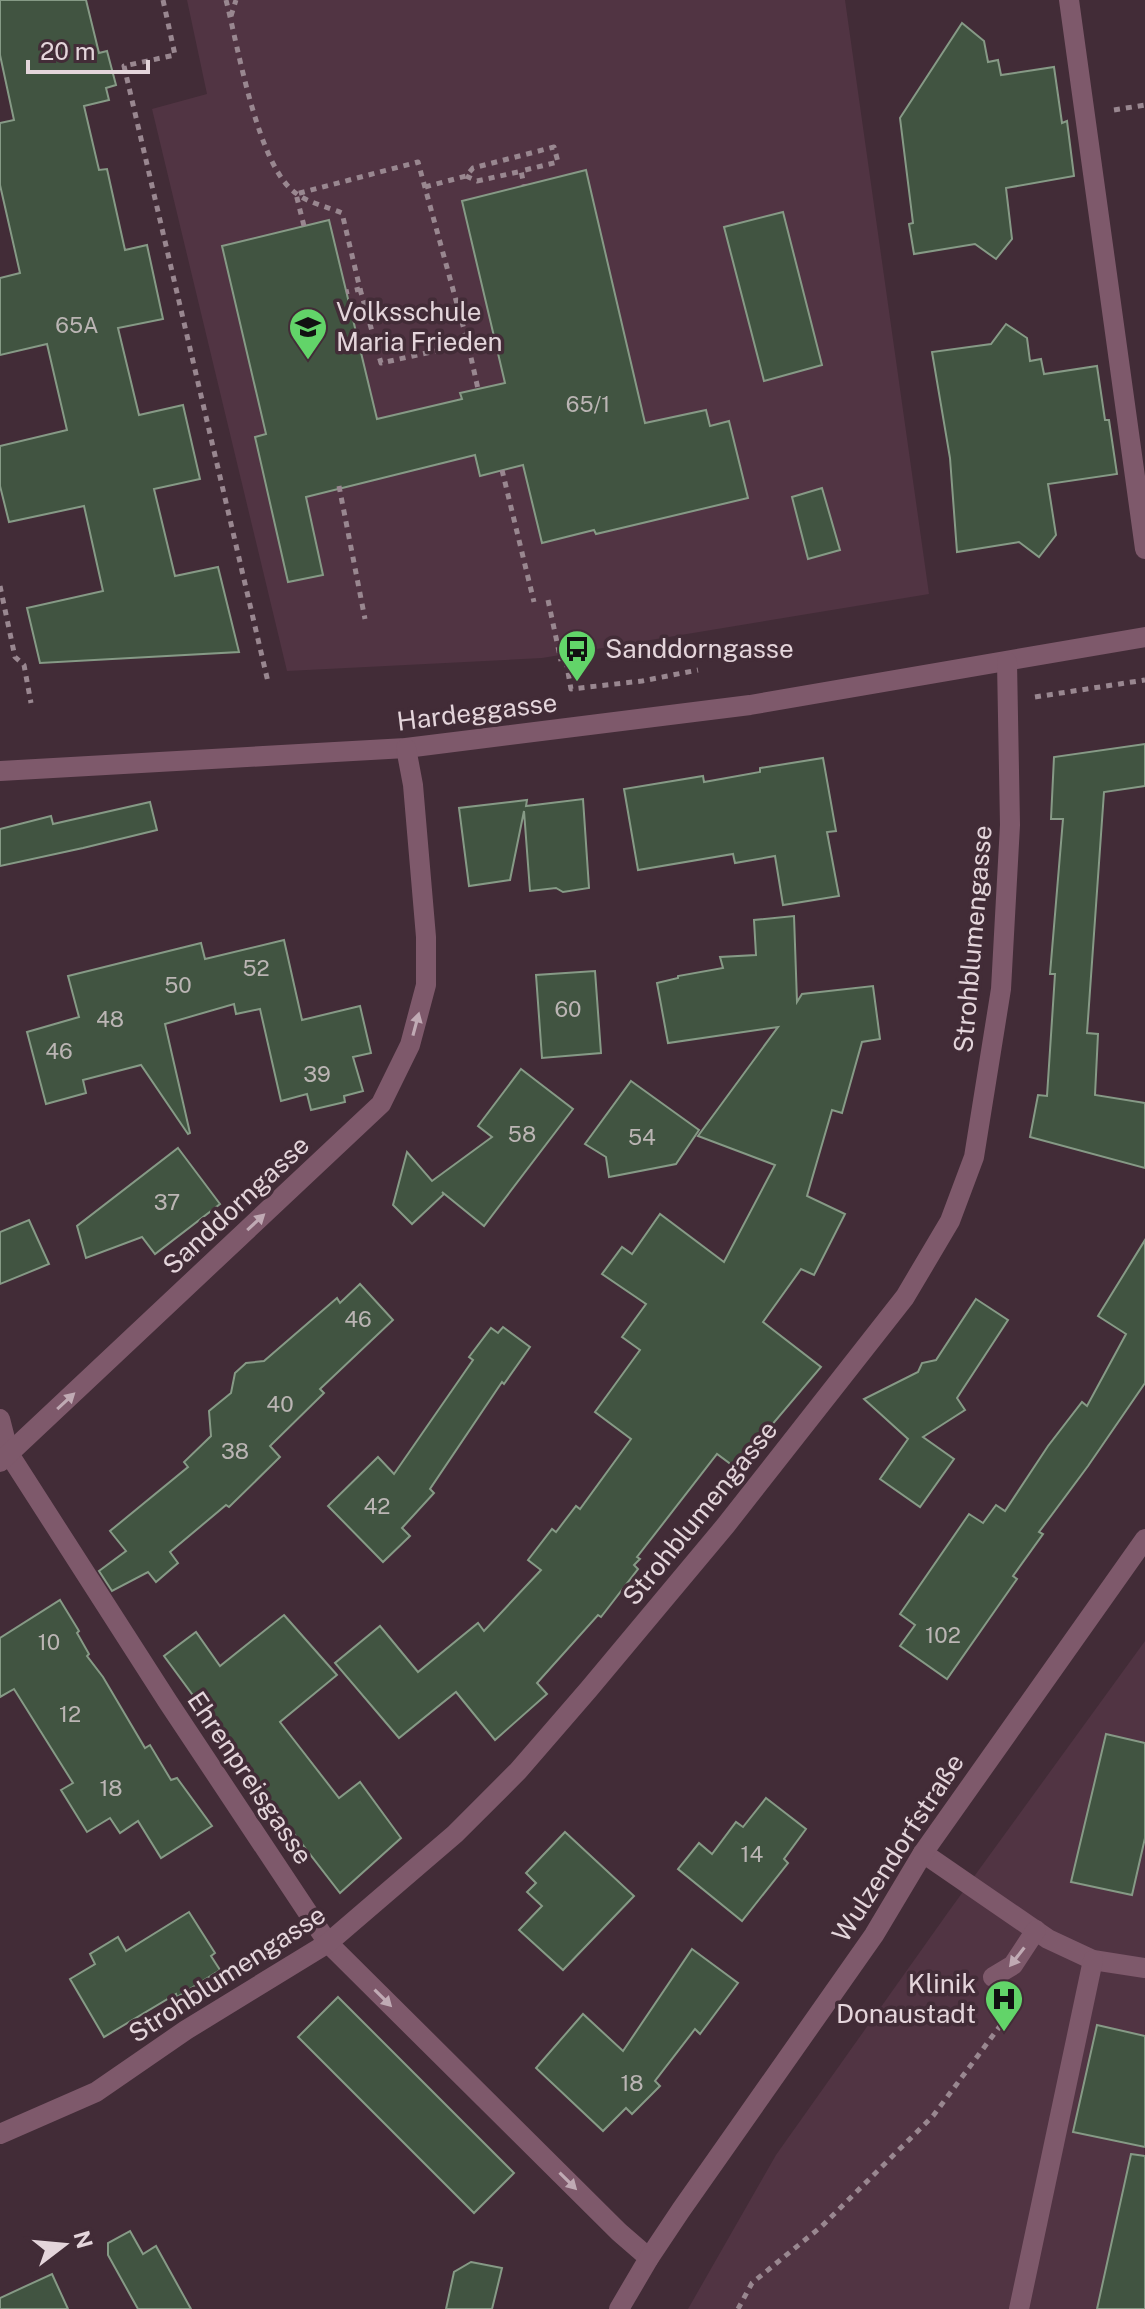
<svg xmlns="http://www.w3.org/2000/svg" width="1145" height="2309" viewBox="0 0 1145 2309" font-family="'Public Sans',sans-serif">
	<rect width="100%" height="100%" fill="#422c37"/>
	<!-- built -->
	<g fill="#513443">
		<path d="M187 0H845L929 594 542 658 287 671 152 109 207 94Z"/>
		<path d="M1145 1641V2309H688L776 2155 949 1911Z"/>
	</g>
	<!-- building -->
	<g fill="#415441" stroke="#869a86" stroke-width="2">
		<path d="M0 0H86L99 53 107 51 116 85 106 88 109 100 84 106 99 170 107 169 125 250 147 245 163 319 118 328 139 415 183 405 200 479 154 489 175 576 218 567 239 652 40 663 27 608 103 591 84 506 9 522 0 486V446L67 430 47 344 0 355V278L20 273 0 185V123L14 120 0 55Z"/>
		<path d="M962 23 984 41 988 62 998 60 1001 75 1054 67 1062 123 1067 121 1074 176 1006 188 1012 239 996 259 975 244 914 254 909 224 913 223 900 118Z"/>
		<path d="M586 170 645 423 706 410 710 426 729 421 748 498 596 534 594 530 542 543 523 465 480 476 475 455 306 497 323 575 288 582 255 437 266 434 222 246 329 220 377 419 462 399 460 393 505 383 462 201Z"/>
		<path d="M783 212 822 365 764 381 724 227Z"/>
		<path d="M1006 324 1027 338 1030 361 1041 359 1044 374 1097 366 1105 420H1109L1117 474 1048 484 1056 535 1039 557 1019 542 957 552 950 458 932 352 991 344Z"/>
		<path d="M822 488 840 550 808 559 792 497Z"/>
		<path d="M1145 744V786L1104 792 1087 1033 1098 1034 1095 1095 1145 1103V1168L1030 1137 1038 1095 1047 1096 1055 974H1050L1063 819H1051L1054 757Z"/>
		<path d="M823 758 836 831 827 832 839 896 783 905 775 856 735 863 733 854 638 870 624 789 703 776 704 782 760 772V768Z"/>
		<path d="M583 799 589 888 563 892 556 888 530 891 524 811 510 880 469 886 459 808 527 800 526 806Z"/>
		<path d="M150 802 157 830 83 848 0 866V829L51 816 53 824Z"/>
		<path d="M794 916 797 1002 802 994 873 986 880 1039 862 1042 842 1113 832 1110 807 1196 845 1214 814 1275 801 1269 763 1322 821 1367 771 1426 768 1424 736 1468 717 1454 637 1557 640 1559 634 1565 638 1569 601 1617 598 1615 537 1683 547 1694 495 1740 456 1692 399 1738 335 1663 380 1626 418 1672 478 1623 484 1631 541 1570 528 1560 552 1529 556 1532 576 1506 580 1509 631 1439 595 1412 640 1350 622 1337 646 1304 602 1274 622 1247 632 1254 660 1214 724 1262 775 1165 698 1136 778 1027 668 1043 657 983 678 978V976L723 968 720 957 756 955 754 920Z"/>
		<path d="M284 940 302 1020 360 1006 371 1053 353 1057 363 1091 344 1096 345 1102 311 1110 307 1094 281 1101 260 1009 236 1014 234 1004 165 1024 190 1133 188 1134 141 1065 83 1080 86 1093 46 1104 27 1032 79 1017 68 976 201 943 205 959Z"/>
		<path d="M595 971 601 1053 542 1058 536 975Z"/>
		<path d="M521 1069 573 1109 484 1226 442 1192 444 1194 412 1224 393 1205 407 1152 432 1181 492 1137 478 1126Z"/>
		<path d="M631 1081 699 1130 676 1164 609 1177 606 1157 585 1144Z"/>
		<path d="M178 1148 220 1204 155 1254 142 1237 86 1258 77 1226Z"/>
		<path d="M29 1220 49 1264 0 1284V1232Z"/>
		<path d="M1145 1240V1383L1088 1466 1039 1532 1043 1534 1013 1576 1017 1579 947 1679 900 1646 915 1625 900 1614 969 1514 983 1523 996 1505 1005 1511 1048 1446 1082 1402 1087 1406 1126 1334 1098 1316Z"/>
		<path d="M360 1284 393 1320 320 1389 324 1393 270 1446 280 1457 229 1507 226 1505 170 1552 178 1563 156 1582 148 1572 112 1591 99 1571 126 1551 110 1531 188 1467 184 1462 211 1436 209 1411 231 1393 235 1373 246 1363 264 1361 337 1298 340 1303Z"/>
		<path d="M976 1299 1008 1320 957 1398 965 1410 923 1437 954 1459 920 1507 880 1479 908 1439 864 1399 918 1372 922 1363 936 1360Z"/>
		<path d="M503 1327 530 1347 504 1384 502 1382 430 1489 434 1493 402 1528 410 1536 383 1562 328 1506 378 1457 394 1474 473 1360 469 1357 491 1328 498 1333Z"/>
		<path d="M60 1600 79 1631 77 1633 89 1654 87 1656 103 1677 145 1748 150 1745 171 1780 177 1778 212 1826 161 1858 138 1821 120 1833 110 1818 87 1832 61 1790 73 1783 14 1689 0 1697V1638Z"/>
		<path d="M284 1615 337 1675 280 1722 339 1798 360 1782 401 1838 340 1893 196 1707 200 1705 164 1656 196 1632 220 1666Z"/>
		<path d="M1106 1734 1145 1743V1838L1132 1895 1071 1882Z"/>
		<path d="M766 1798 806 1829 784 1859 788 1863 742 1921 678 1869 699 1843 712 1854 736 1822 743 1827Z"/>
		<path d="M565 1832 634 1896 563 1970 519 1930 542 1906 527 1892 536 1883 526 1873Z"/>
		<path d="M189 1912 215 1953 211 1956 220 1970 177 1997 176 1994 104 2037 70 1979 95 1964 90 1954 118 1937 126 1951Z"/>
		<path d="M692 1949 738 1983 700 2034 695 2029 655 2081 660 2086 632 2114 626 2108 603 2131 536 2068 583 2014 623 2051Z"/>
		<path d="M338 1997 514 2173 474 2213 298 2037Z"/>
		<path d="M1097 2025 1145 2036V2147L1073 2132Z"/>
		<path d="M1131 2154 1145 2156V2309H1097Z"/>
		<path d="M130 2231 143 2254 156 2246 191 2309H138L108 2255V2243Z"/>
		<path d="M471 2262 502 2268 492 2309H446L454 2272Z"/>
		<path d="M52 2274 68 2309H0V2298Z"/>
	</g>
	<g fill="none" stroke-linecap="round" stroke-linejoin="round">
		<!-- path -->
		<g stroke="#998790" stroke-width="5" stroke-dasharray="6 6" stroke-linecap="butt">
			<path d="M163 0 175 55 124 66 268 682"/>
			<path d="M226 0C238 46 258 169 297 194 309 203 328 207 342 213L360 289 346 292"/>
			<path d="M231 16 236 0"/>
			<path d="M1114 110 1145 105"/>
			<path d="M466 176 477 181 518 172 519 176"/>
			<path d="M425 187 466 176 473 168 554 147 558 162 521 171 524 185"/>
			<path d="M304 226 296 194 418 162 468 344"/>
			<path d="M360 289 381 363 468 344 478 389"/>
			<path d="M502 470 534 602"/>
			<path d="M339 486 365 619"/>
			<path d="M0 586 15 657 24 665 31 703"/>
			<path d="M548 600 561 661"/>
			<path d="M566 661 571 689 642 681 698 670"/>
			<path d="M1035 697 1145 680"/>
			<path d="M738 2309 752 2283 822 2226 933 2116 1000 2026 1013 2002"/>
		</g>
		<!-- service -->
		<g stroke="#7e596b" stroke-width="20">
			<path d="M1069 0 1145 549"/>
			<path d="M923 1853 1048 1939 1093 1960 1145 1968"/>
			<path d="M993 1977 1013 1965 1036 1930"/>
			<path d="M1019 2309 1093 1960"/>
		</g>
		<!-- minor -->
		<g stroke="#7e596b" stroke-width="20">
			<path d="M0 771 406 748 750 705 1145 637"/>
			<path d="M0 1419 9 1454 168 1702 328 1943 619 2232 649 2258"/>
			<path d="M0 1462 381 1104 410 1045 426 985V937L413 785 406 748"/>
			<path d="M0 2134 96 2092 186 2030 328 1943 455 1834 518 1771 589 1689 726 1525 905 1297 950 1221 974 1157 1001 989 1010 825 1007 662"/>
			<path d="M619 2309 649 2258 681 2210 874 1935 923 1853 1145 1539"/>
		</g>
	</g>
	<!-- one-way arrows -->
	<defs><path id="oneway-solid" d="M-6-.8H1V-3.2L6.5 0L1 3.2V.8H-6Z" transform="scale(2)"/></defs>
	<g fill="#c0aab4">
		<use href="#oneway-solid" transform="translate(416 1024) rotate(-75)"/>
		<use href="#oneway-solid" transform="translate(256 1222) rotate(-43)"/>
		<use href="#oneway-solid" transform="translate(66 1401) rotate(-43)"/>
		<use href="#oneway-solid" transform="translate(1017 1957) rotate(128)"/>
		<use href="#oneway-solid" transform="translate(383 1998) rotate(45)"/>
		<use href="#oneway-solid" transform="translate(568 2181) rotate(45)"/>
	</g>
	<!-- icons -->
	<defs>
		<symbol id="school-pin" viewBox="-11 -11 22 30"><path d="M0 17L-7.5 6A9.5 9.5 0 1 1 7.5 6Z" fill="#62d469" stroke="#422c37"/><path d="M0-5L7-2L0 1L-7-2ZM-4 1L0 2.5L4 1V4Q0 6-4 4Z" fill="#111"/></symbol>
		<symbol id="bus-pin" viewBox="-11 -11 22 30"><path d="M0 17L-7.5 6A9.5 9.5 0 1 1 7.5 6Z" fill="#62d469" stroke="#422c37"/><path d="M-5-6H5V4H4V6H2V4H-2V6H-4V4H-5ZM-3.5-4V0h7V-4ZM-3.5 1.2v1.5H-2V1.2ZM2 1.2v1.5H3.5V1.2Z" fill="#111"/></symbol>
		<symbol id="hospital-pin" viewBox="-11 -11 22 30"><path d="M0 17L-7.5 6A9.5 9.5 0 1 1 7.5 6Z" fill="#62d469" stroke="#422c37"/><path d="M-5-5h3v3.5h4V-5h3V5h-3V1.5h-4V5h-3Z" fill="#111"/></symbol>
	</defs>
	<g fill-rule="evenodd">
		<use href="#school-pin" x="286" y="305" width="44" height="60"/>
		<use href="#bus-pin" x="555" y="627" width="44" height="60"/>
		<use href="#hospital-pin" x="982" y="1977" width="44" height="60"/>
	</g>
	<g text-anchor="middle" stroke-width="7" stroke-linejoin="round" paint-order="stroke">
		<!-- number labels -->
		<g font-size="22" fill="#bbb5b4">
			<text x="77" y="333">65A</text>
			<text x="588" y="412">65/1</text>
			<text x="256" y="976">52</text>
			<text x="178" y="993">50</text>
			<text x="568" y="1017">60</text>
			<text x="110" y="1027">48</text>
			<text x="59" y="1059">46</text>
			<text x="317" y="1082">39</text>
			<text x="522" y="1142">58</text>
			<text x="642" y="1145">54</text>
			<text x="167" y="1210">37</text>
			<text x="358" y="1327">46</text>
			<text x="280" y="1412">40</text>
			<text x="235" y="1459">38</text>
			<text x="377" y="1514">42</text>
			<text x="943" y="1643">102</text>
			<text x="49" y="1650">10</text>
			<text x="70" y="1722">12</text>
			<text x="111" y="1796">18</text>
			<text x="752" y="1862">14</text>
			<text x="632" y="2091">18</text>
		</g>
		<!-- poi labels -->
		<g font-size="26" fill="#e4d5db" stroke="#422c37" text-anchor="start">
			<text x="336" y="321">Volksschule<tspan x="336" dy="30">Maria Frieden</tspan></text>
			<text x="605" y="658">Sanddorngasse</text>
			<text x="976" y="1993" text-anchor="end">Klinik<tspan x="976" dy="30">Donaustadt</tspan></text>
		</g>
		<!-- street labels -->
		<g font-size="26" fill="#e4d5db" stroke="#422c37">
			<text transform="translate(477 712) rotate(-7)" y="9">Hardeggasse</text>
			<text transform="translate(973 939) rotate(-85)" y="9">Strohblumengasse</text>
			<text transform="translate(236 1205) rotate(-43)" y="9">Sanddorngasse</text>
			<text transform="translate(700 1513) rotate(-51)" y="9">Strohblumengasse</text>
			<text transform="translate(250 1778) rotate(56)" y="9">Ehrenpreisgasse</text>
			<text transform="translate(898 1848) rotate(-57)" y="9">Wulzendorfstraße</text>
			<text transform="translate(227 1974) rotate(-33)" y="9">Strohblumengasse</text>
		</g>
	</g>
	<!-- north arrow -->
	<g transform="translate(64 2245) rotate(74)" stroke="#422c37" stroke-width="6" paint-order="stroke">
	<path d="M0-6L14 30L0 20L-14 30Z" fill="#e4d5db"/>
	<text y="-12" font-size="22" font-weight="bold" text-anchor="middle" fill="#e4d5db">N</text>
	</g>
	<!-- scale -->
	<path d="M28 60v12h120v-12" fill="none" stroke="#e4d5db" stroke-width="4"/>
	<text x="40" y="60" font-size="24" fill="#e4d5db" stroke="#422c37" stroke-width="6" paint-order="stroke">20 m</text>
</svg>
